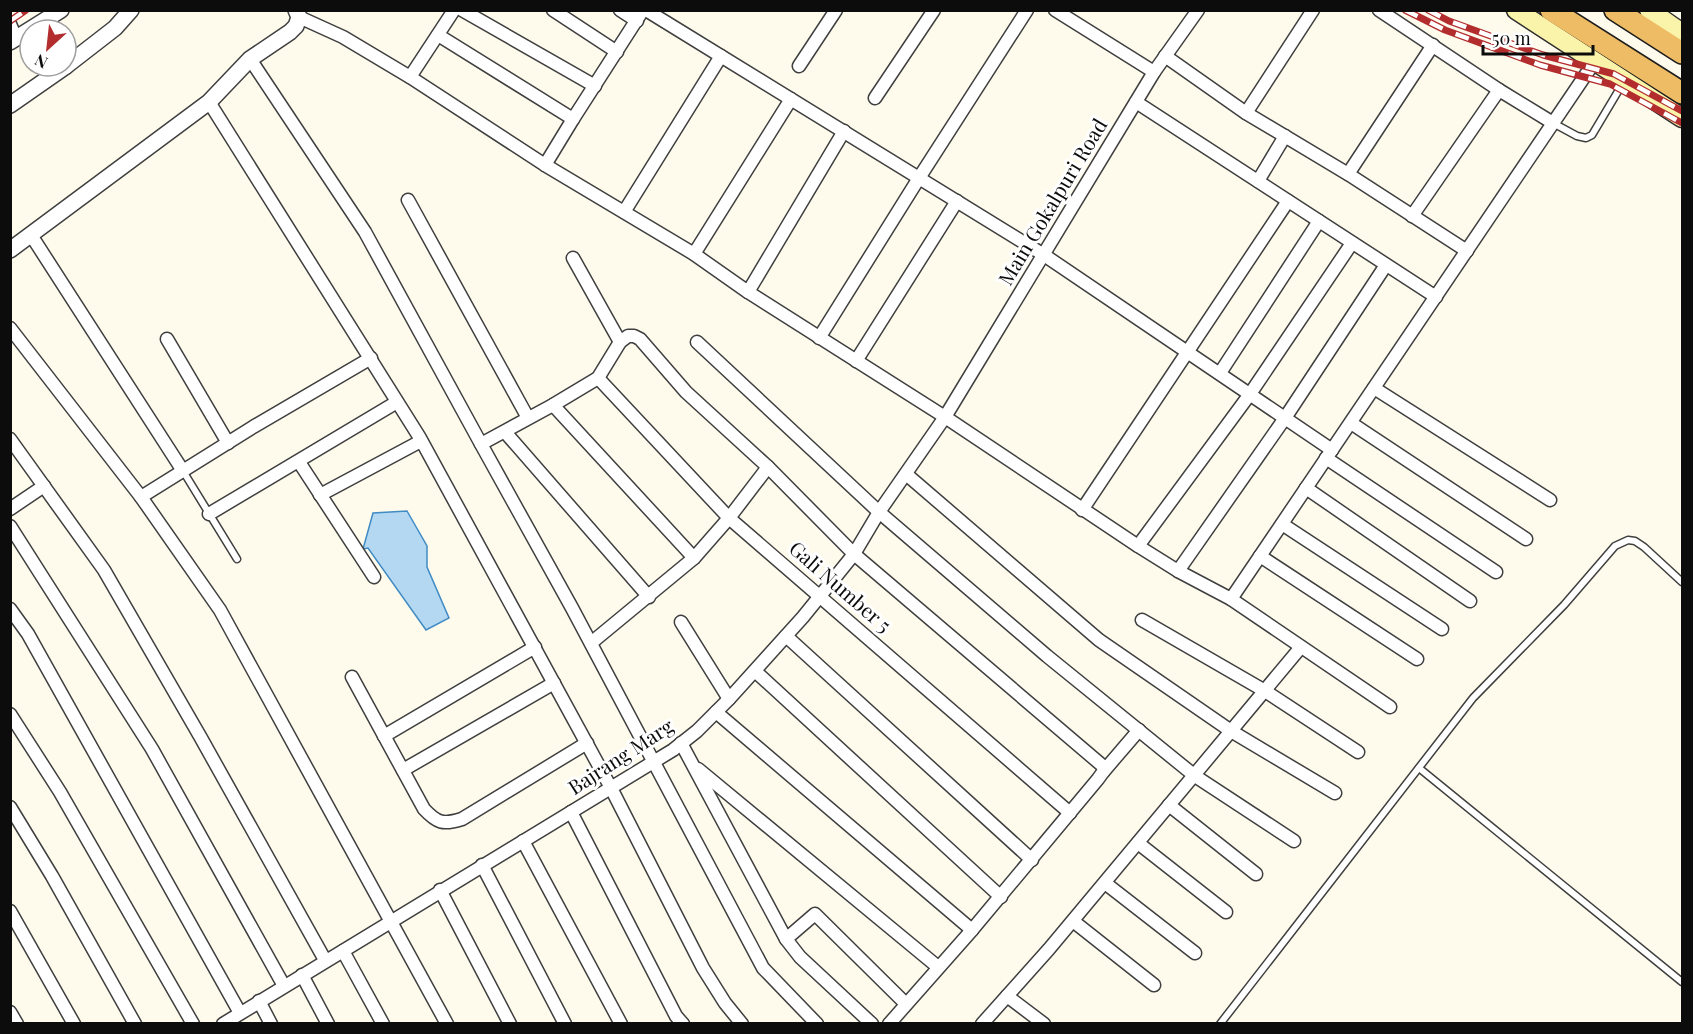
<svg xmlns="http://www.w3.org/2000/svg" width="1693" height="1034" viewBox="0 0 1693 1034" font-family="'Playfair Display',serif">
	<rect width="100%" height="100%" fill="#fefbec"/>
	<!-- water -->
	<path fill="#b4d8f2" stroke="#408bc4" stroke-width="1.5" d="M407 511 427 546V567L449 618 426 630 368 548 363 549 373 513Z"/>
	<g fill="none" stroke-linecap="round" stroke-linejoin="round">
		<defs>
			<g id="service">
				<path d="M1553 123 1577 136 1586 138 1592 135 1623 83"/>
				<path d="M183 471 237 559"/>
				<path d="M1419 768 1682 982"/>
				<path d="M1220 1024 1473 698 1564 605 1615 546 1628 540 1635 541 1644 547 1682 582"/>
			</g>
			<g id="minor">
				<path d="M462 10 595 86"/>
				<path d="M553 10 617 52"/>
				<path d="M620 10 637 21"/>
				<path d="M646 10 1044 255 1332 450"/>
				<path d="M1055 10 1154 72"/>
				<path d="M1379 10 1499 90 1553 123"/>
				<path d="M299 17 343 37 410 77 545 165 694 254 748 292 945 417 1138 546 1178 571 1231 599 1390 707"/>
				<path d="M10 24 16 38"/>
				<path d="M438 35 573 119"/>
				<path d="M1165 56 1246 113 1348 174 1467 251"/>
				<path d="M250 59 365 232 481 444 572 608 763 968 817 1024"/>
				<path d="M799 66 836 10"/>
				<path d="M410 77 454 10"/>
				<path d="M875 98 934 10"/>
				<path d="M209 102 420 438 611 788 703 968 725 1003 742 1024"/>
				<path d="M1136 102 1436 297"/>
				<path d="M1246 113 1313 10"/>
				<path d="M545 165 573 119 643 10"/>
				<path d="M1348 174 1433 45"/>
				<path d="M1258 181 1285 136"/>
				<path d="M408 200 528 418"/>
				<path d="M624 212 721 56"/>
				<path d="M1412 216 1499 90"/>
				<path d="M31 235 183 471"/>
				<path d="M694 254 791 99"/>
				<path d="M573 258 620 342"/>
				<path d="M748 292 844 131"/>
				<path d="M10 328 141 497 220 610 447 1024"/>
				<path d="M819 338 919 178 1027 10"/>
				<path d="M167 339 228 443"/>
				<path d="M697 342 879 512 1047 656 1195 776 1294 841"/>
				<path d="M856 361 957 201"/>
				<path d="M1220 373 1319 221"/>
				<path d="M598 378 729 518 1070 813"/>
				<path d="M1374 388 1550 500"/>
				<path d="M553 405 694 558"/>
				<path d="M1351 423 1526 539"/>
				<path d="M505 432 649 597"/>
				<path d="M10 439 104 570 201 738 325 960"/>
				<path d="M481 444 553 405 598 378 620 342 628 336H634L640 339 686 392 768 467 854 554 1104 767 1103 772 1098 779 972 930 889 1024"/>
				<path d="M1326 458 1496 572"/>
				<path d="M299 462 374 577"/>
				<path d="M906 474 1099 640 1231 731 1335 793"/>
				<path d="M1306 488 1470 601"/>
				<path d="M320 495 421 441"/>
				<path d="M141 497 253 427 371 358"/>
				<path d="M10 509 44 486"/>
				<path d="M1082 510 1288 201"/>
				<path d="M209 514 397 402"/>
				<path d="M1282 524 1442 629"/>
				<path d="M10 526 152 749 284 986"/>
				<path d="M1138 546 1250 394 1352 243"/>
				<path d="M1260 556 1417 659"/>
				<path d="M1178 571 1285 418 1386 265"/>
				<path d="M1231 599 1595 61"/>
				<path d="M10 609 28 634 240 1013"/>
				<path d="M1142 620 1265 691 1358 752"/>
				<path d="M681 622 729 699"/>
				<path d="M786 636 1032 860"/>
				<path d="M591 643 694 558 729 518 768 467"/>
				<path d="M755 671 1001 897"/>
				<path d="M352 677 424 809C437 823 443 825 462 819L587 743"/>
				<path d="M716 712 972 930"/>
				<path d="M10 714 60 792 193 1024"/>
				<path d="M384 736 535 647"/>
				<path d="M681 743 786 939 800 957 872 1024"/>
				<path d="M698 769 938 967"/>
				<path d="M403 770 554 683"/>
				<path d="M1103 772 1139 730"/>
				<path d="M1169 805 1256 874"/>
				<path d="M10 807 52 876 135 1024"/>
				<path d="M571 812 676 1016 683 1024"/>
				<path d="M523 841 621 1024"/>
				<path d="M1138 843 1226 912"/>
				<path d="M482 865 565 1024"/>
				<path d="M1105 883 1195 953"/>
				<path d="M440 890 510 1024"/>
				<path d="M10 911 74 1024"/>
				<path d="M1073 921 1154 985"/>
				<path d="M786 939 815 914 906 1004"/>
				<path d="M343 951 383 1024"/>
				<path d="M302 975 328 1024"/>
				<path d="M1007 996 1044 1024"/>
				<path d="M259 1001 271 1024"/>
				<path d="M10 1012 17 1024"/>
				<path d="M223 1024 673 750 697 731 729 699 803 617 854 554 879 512 945 417 1154 72 1198 10"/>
				<path d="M982 1024 1049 949 1301 647"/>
			</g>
			<g id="tertiary">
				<path d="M10 42 61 10"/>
				<path d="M66 66 115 28 131 10"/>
				<path d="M10 105 66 66"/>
				<path d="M10 250 209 102 250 59 290 32 296 26 299 17 296 10"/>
			</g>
			<g id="secondary">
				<path d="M1516 10 1682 118"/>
				<path d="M1649 10 1682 33"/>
			</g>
			<g id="trunk">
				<path d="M1551 10 1682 93"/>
				<path d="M1615 10 1682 53"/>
			</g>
		</defs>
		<!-- service casing -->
		<use href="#service" stroke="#3f3f3f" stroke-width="9"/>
		<!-- minor casing -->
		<use href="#minor" stroke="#3f3f3f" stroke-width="15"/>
		<!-- tertiary casing -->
		<use href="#tertiary" stroke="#3f3f3f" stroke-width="18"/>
		<!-- secondary casing -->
		<use href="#secondary" stroke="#2e2e2e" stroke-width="21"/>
		<!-- trunk casing -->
		<use href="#trunk" stroke="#1d1d1d" stroke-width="24"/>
		<!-- service -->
		<use href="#service" stroke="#fff" stroke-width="6"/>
		<!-- minor -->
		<use href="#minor" stroke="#fff" stroke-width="12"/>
		<!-- tertiary -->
		<use href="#tertiary" stroke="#fff" stroke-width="15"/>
		<!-- secondary -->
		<use href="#secondary" stroke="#faf4ab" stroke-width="18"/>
		<!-- trunk -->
		<use href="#trunk" stroke="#eebc64" stroke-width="21"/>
		<defs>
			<g id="rail">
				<path d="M1405 10 1445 30 1540 65 1610 84 1682 123"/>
				<path d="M1428 10 1449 21 1543 55 1614 74 1682 111"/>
				<path d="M10 21 26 10"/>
			</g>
		</defs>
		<!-- rail casing -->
		<use href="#rail" stroke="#b32d2f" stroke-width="7"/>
		<!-- rail -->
		<use href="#rail" stroke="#fff" stroke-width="4.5" stroke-dasharray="14" stroke-linecap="butt"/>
	</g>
	<g text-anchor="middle" stroke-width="6" stroke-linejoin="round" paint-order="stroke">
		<!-- street labels -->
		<g font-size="20" fill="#0c0c0c" stroke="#fff">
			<text transform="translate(1053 202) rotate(-59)" y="7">Main Gokalpuri Road</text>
			<text transform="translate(840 587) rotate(41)" y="7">Gali Number 5</text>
			<text transform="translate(621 757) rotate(-33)" y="7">Bajrang Marg</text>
		</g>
	</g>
	<!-- border -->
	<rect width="1693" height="1034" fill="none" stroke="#0c0c0c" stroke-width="24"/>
	<!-- north arrow -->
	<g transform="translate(48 48) rotate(207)"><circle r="28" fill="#ffffff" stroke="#9e9e9e" stroke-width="1.5"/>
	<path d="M0-4.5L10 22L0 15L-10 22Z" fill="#b32d2f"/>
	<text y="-9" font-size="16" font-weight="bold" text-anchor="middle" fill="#0c0c0c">N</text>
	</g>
	<!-- scale -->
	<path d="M1483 45v9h110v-9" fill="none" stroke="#0c0c0c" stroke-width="3"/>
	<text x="1492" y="45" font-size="18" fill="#0c0c0c" stroke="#ffffff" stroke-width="4.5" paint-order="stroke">50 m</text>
</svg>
